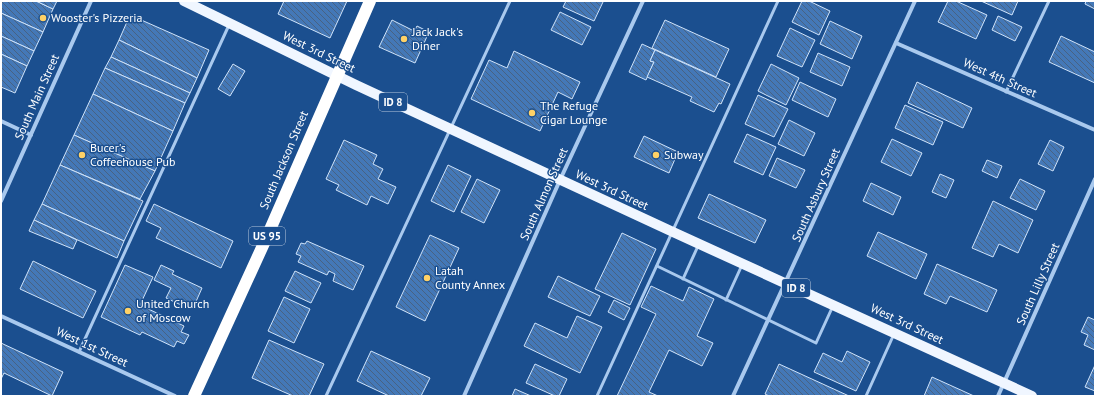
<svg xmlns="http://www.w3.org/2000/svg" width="1096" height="397" viewBox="0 0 1096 397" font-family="'PT Sans',sans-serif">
	<defs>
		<pattern id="building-back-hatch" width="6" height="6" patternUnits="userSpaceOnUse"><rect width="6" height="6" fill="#4478b7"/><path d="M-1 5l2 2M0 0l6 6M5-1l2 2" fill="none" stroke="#486282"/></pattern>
	</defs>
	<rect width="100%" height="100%" fill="#1b4f8f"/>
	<!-- building -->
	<g fill="url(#building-back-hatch)" stroke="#cfe3fa">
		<path d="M1 1H36L53 9 43 32 1 13Z"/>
		<path d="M36 1H57L53 9Z"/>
		<path d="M284 1H347L330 38 278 14Z"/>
		<path d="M566 1H602L603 2 594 21 563 7Z"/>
		<path d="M802 1H809L830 11 819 35 792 22Z"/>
		<path d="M948 1H956L987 15 976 39 938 22Z"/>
		<path d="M981 1H1018L1012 15Z"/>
		<path d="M1086 1H1095V9L1085 4Z"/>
		<path d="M560 12 591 27 582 45 551 30Z"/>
		<path d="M1 13 43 32 34 51 1 36Z"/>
		<path d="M130 15 209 50 197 78 119 40Z"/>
		<path d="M998 16 1022 27 1015 41 992 30Z"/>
		<path d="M392 20 414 31 417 26 429 32 415 63 379 47Z"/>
		<path d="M665 20 729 49 716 77 652 48Z"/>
		<path d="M830 21 862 36 852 59 820 44Z"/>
		<path d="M790 28 815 40 802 67 777 56Z"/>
		<path d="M1 36 34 51 27 66 1 54Z"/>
		<path d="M1061 36 1095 52V83L1049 62Z"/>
		<path d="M119 40 197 78 190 93 111 57Z"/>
		<path d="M642 44 655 50 650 61 654 62 646 80 629 72Z"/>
		<path d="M655 50 730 84 721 104 719 103 714 112 690 101 692 97 647 77 654 62 650 61Z"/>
		<path d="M514 51 580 82 572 99 558 92 540 131 471 99 489 60 507 68Z"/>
		<path d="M818 53 850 67 842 86 810 72Z"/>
		<path d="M1 54 27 66 15 93 1 87Z"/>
		<path d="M111 57 190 93 185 103 105 68Z"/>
		<path d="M233 64 245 71 230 96 218 89Z"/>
		<path d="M771 64 799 78 786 105 758 91Z"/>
		<path d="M105 68 185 103 173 131 93 94Z"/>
		<path d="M800 82 836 99 828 117 792 100Z"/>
		<path d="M917 82 972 108 963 128 908 103Z"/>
		<path d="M93 94 173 131 155 171 74 135Z"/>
		<path d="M758 95 788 109 774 137 745 124Z"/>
		<path d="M905 105 943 122 933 145 895 128Z"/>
		<path d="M789 120 815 133 804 156 778 144Z"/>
		<path d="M747 134 776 147 763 175 734 162Z"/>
		<path d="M74 135 155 171 140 199 60 165Z"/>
		<path d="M644 136 678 152 669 173 634 157Z"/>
		<path d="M892 139 922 153 911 176 881 162Z"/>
		<path d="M344 140 377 155 373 164 383 169 378 179 396 187 388 204 371 196 367 205 336 190 339 185 326 179Z"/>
		<path d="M1050 140 1064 147 1053 171 1038 164Z"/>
		<path d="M777 158 805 170 796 188 769 176Z"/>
		<path d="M987 160 1002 166 997 178 982 171Z"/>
		<path d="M60 165 143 201 124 241 42 204Z"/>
		<path d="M448 165 471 176 454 212 431 201Z"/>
		<path d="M940 174 954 180 946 198 932 192Z"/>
		<path d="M477 179 500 190 484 223 461 212Z"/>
		<path d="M1020 179 1045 191 1036 210 1010 198Z"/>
		<path d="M871 183 901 197 893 215 863 201Z"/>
		<path d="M709 194 766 220 755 243 698 218Z"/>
		<path d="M993 201 1033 220 1018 253 999 244 993 257 972 248Z"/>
		<path d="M42 204 124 241 117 258 34 220Z"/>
		<path d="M154 204 233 241 221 268 156 238 161 228 146 221Z"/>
		<path d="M34 220 77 240 73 249 29 231Z"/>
		<path d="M878 232 927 254 916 279 867 256Z"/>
		<path d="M622 233 656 249 630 305 595 289Z"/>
		<path d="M430 235 459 248 425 321 396 307Z"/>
		<path d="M307 241 364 266 353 290 333 281 335 274 329 271 327 275 298 262 301 256 296 254 301 243 305 244Z"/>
		<path d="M33 261 96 291 83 318 20 289Z"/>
		<path d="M937 264 997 290 987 312 950 296 946 304 924 294Z"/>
		<path d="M125 265 153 277 140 305 184 326 181 332 189 335 184 344 177 341 174 347 142 332 140 335 101 317Z"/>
		<path d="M161 265 174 271 172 274 202 288 194 306 183 301 181 305 166 298 171 288 154 280Z"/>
		<path d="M295 271 321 283 311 303 285 291Z"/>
		<path d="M558 276 600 296 590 316 548 297Z"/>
		<path d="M651 286 683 301 689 287 714 299 697 336 713 343 702 366 669 350 649 392 658 396H617L656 314 641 307Z"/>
		<path d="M284 297 310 309 294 343 268 331Z"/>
		<path d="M614 300 630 308 624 320 608 312Z"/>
		<path d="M577 316 602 327 580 373 524 346 535 323 567 338Z"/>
		<path d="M1088 317 1095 320V350L1084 345 1088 335 1081 332Z"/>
		<path d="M269 340 324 364 309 396H293L252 378Z"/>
		<path d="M1 343 63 372 52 396 4 373 1 379Z"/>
		<path d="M371 351 430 378 421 396H389L357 381Z"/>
		<path d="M847 351 870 362 856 391 814 372 823 353 842 362Z"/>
		<path d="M535 364 567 379 559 396H555L526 383Z"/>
		<path d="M779 364 849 396H769L765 394Z"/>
		<path d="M1095 365V391L1085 387Z"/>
		<path d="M932 377 974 396H924Z"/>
		<path d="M515 389 531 396H512Z"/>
	</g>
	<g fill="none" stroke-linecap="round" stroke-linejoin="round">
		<!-- lane -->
		<g stroke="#a9c9ee" stroke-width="3">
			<path d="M1006 92 1049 1"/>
			<path d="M657 266 816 343 832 308"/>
			<path d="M683 279 698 246"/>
			<path d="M726 300 742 265"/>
			<path d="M79 352 229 25"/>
			<path d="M326 396 510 1"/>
			<path d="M597 396 778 1"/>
			<path d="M866 396 894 334"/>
		</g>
		<!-- street -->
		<g stroke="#a9c9ee" stroke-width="4">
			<path d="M896 43 1095 130"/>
			<path d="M1 121 31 135"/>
			<path d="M1 201 91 1"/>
			<path d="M1 316 175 396"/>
			<path d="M464 396 560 180 643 1"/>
			<path d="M733 396 915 1"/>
			<path d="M998 396 1095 179"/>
		</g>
		<!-- primary -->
		<path stroke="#f0f6ff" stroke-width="10" d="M184 1 356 85 673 232 1032 396"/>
		<!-- highway -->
		<path stroke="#fff" stroke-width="12" d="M194 396 265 241 370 1"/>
	</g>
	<!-- markers -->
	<g fill="#ffd166" stroke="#1b4f8f" stroke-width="1.5">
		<circle cx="43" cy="18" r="4"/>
		<circle cx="404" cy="39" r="4"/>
		<circle cx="532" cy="113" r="4"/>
		<circle cx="82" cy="155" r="4"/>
		<circle cx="656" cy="155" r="4"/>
		<circle cx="427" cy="278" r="4"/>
		<circle cx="128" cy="311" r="4"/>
	</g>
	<g text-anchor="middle" stroke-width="3" stroke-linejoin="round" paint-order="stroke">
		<!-- shield labels -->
		<g fill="#1b4f8f" stroke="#bbcadd" stroke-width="1">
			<rect x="379" y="93" width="28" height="18" rx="3"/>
			<rect x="249" y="227" width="36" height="18" rx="3"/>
			<rect x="782" y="279" width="28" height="18" rx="3"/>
		</g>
		<g font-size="11" font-weight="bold" fill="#fff">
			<text x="393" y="106">ID 8</text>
			<text x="267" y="240">US 95</text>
			<text x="796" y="292">ID 8</text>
		</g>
		<!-- poi labels -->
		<g font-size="12" fill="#fff" stroke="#1b4f8f" text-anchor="start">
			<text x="51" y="22">Wooster's Pizzeria</text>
			<text x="412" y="36">Jack Jack's<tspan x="412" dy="14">Diner</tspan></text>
			<text x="540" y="110">The Refuge<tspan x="540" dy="14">Cigar Lounge</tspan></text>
			<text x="90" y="152">Bucer's<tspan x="90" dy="14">Coffeehouse Pub</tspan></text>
			<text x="664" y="159">Subway</text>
			<text x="435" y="275">Latah<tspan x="435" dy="14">County Annex</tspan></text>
			<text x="136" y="308">United Church<tspan x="136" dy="14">of Moscow</tspan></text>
		</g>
		<!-- street labels -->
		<g font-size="12" fill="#fff" stroke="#1b4f8f">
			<text transform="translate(319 52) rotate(26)" y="4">West 3rd Street</text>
			<text transform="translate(1000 78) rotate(24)" y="4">West 4th Street</text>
			<text transform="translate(37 97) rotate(-66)" y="4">South Main Street</text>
			<text transform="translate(284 160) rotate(-67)" y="4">South Jackson Street</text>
			<text transform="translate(612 190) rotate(25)" y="4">West 3rd Street</text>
			<text transform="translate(544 194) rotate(-66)" y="4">South Almon Street</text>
			<text transform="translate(816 195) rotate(-66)" y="4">South Asbury Street</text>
			<text transform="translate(1038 284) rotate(-66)" y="4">South Lilly Street</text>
			<text transform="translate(907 324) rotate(25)" y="4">West 3rd Street</text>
			<text transform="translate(92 347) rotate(25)" y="4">West 1st Street</text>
		</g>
	</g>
	<!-- border -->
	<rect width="1096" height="397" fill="none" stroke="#ffffff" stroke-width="4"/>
</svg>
